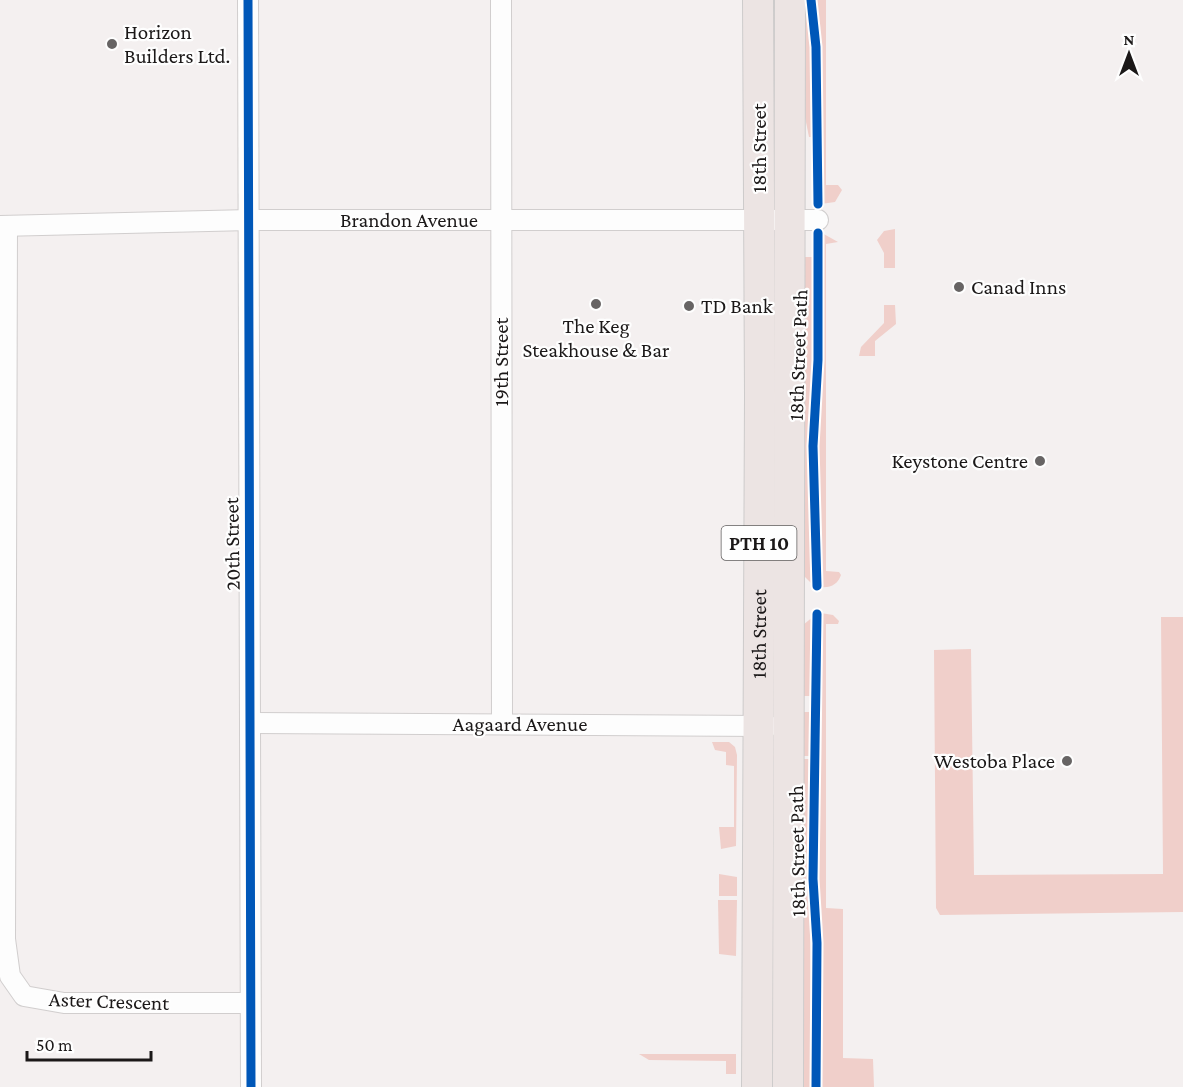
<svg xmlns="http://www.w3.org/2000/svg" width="1183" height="1087" viewBox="0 0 1183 1087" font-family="'Crimson Pro',serif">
	<rect width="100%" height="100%" fill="#f4f0f0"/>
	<!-- green -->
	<g fill="#f0cfca">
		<path d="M801 0H808L813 46V137H809L802 102Z"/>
		<path d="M815 0H826V185H838L842 190 835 202 821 204 822 92Z"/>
		<path d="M895 229V268H884V253L877 240 884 231Z"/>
		<path d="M822 233 838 242 826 244V571L839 572 841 575C838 584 831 588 821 587L817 413 822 343Z"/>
		<path d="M800 257H814V353L809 415 813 519 812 584 804 576Z"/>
		<path d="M884 305H895L896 324 875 341V356H859L861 347 884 323Z"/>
		<path d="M821 613 833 615 839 621 838 624H826V908L843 909V1058L873 1059 874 1087H820V948L816 888Z"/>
		<path d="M814 616 813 696H800L803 625Z"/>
		<path d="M1161 617H1183V912L940 915 936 908 934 650 971 649 974 875 1163 874Z"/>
		<path d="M800 712H813L811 756H800Z"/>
		<path d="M712 742H729L735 747 737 755 736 846 721 849 719 827H734V766L726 765V752L715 750Z"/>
		<path d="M800 759H811C806 869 813 978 812 1087H799Z"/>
		<path d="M719 874 737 877V896H719Z"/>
		<path d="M718 900H737L736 956 719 954Z"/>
		<path d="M639 1054H736V1074H726V1061L649 1060Z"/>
	</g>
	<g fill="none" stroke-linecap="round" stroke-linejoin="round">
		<defs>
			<g id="street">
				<path d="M248 0 251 1087"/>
				<path d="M501 0 502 724"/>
				<path d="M0 226 250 220H818"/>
				<path d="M7 226 5 939 10 976 24 996 64 1003H250"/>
				<path d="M252 723 769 726"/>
			</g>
			<g id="primary">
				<path id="s1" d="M757 1087 760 396 758 0"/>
				<path d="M788 1087 790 0"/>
			</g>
		</defs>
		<!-- street casing -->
		<use href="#street" stroke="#d1cece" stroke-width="22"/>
		<!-- primary casing -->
		<use href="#primary" stroke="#cdcbcb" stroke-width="32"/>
		<!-- street -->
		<use href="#street" stroke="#fdfdfd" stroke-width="20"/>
		<!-- primary -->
		<use href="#primary" stroke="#ece4e3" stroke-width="30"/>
		<defs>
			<g id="cycleway">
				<path d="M248 0 251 1087"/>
				<path d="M811 0 816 47 818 204"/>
				<path d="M817 586 813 446 818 360V233"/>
				<path d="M816 1087 817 943 813 879 817 614"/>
			</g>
		</defs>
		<!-- cycleway casing -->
		<use href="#cycleway" stroke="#fefefe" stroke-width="13"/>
		<!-- cycleway -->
		<use href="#cycleway" stroke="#0057b8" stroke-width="9"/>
	</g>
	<!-- markers -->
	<g fill="#676464" stroke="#fefefe" stroke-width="2">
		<circle cx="112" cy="44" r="6"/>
		<circle cx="959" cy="287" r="6"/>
		<circle cx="596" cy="304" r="6"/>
		<circle cx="689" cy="306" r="6"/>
		<circle cx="1040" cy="461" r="6"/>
		<circle cx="1067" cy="761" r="6"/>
	</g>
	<g text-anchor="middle" stroke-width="4.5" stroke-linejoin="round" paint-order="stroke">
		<!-- shield labels -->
		<rect fill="#fefefe" stroke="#5f5d5d" stroke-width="1.5" x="721.5" y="526" width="75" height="34" rx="4.5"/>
		<g font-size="20" font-weight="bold" fill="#1b1818">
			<text x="759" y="550">PTH 10</text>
		</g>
		<!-- poi labels -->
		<g font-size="21" fill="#1b1818" stroke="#fefefe" text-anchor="start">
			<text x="124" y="39">Horizon<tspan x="124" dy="24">Builders Ltd.</tspan></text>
			<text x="971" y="294">Canad Inns</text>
			<text x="701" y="313">TD Bank</text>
			<text x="596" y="333" text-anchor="middle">The Keg<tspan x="596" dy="24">Steakhouse &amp; Bar</tspan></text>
			<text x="1028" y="468" text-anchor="end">Keystone Centre</text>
			<text x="1055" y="768" text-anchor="end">Westoba Place</text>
		</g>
		<!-- street labels -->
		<g font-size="21" fill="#1b1818" stroke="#fefefe">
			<text transform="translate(759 148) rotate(-90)" y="7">18th Street</text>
			<text x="409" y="227">Brandon Avenue</text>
			<text transform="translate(798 355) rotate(-88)" y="7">18th Street Path</text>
			<text transform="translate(501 362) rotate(-90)" y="7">19th Street</text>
			<text transform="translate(232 544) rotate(-91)" y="7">20th Street</text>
			<text dy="7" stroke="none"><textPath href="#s1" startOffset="453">18th Street</textPath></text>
			<text x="520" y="731">Aagaard Avenue</text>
			<text transform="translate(797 851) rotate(-91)" y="7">18th Street Path</text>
			<text transform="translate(109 1001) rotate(2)" y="7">Aster Crescent</text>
		</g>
	</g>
	<!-- north arrow -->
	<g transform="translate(1129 54)" stroke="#fefefe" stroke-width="4.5" paint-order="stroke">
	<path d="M0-4.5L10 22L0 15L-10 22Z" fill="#1b1818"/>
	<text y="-9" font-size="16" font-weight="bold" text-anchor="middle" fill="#1b1818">N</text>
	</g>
	<!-- scale -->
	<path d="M27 1051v9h124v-9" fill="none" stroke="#1b1818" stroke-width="3"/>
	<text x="36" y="1051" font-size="18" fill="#1b1818" stroke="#fefefe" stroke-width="4.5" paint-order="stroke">50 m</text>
</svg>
